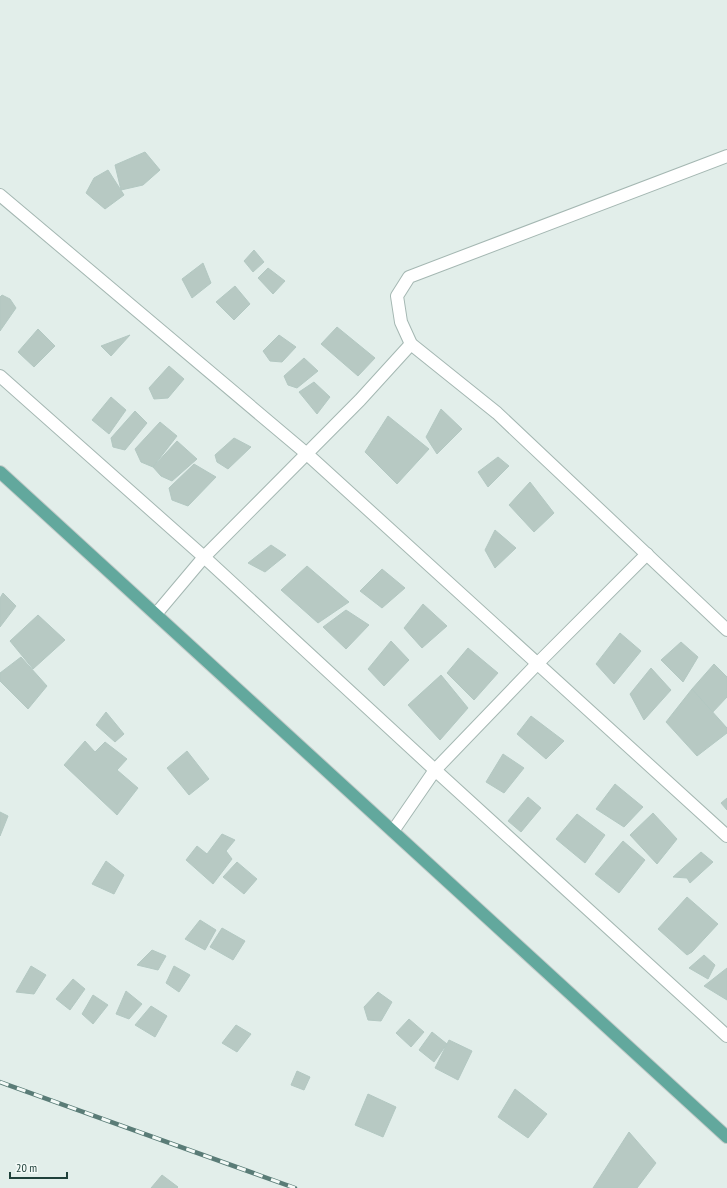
<svg xmlns="http://www.w3.org/2000/svg" width="727" height="1188" viewBox="0 0 727 1188" font-family="'PT Sans Narrow',sans-serif">
	<rect width="100%" height="100%" fill="#e2eeea"/>
	<!-- building -->
	<g fill="#b7c9c3" stroke="#b3c8c2">
		<path d="M145 152 160 170 143 185 121 190 115 165Z"/>
		<path d="M108 170 124 195 105 209 86 193 94 178Z"/>
		<path d="M254 250 264 262 253 272 244 261Z"/>
		<path d="M203 263 211 283 192 298 182 279Z"/>
		<path d="M268 268 285 281 273 294 258 278Z"/>
		<path d="M235 286 250 304 234 320 216 302Z"/>
		<path d="M2 295 10 299 16 308 0 331V297Z"/>
		<path d="M337 327 375 358 358 376 321 344Z"/>
		<path d="M38 329 55 346 34 367 18 352Z"/>
		<path d="M130 335 111 356 101 346Z"/>
		<path d="M279 335 296 347 282 362 270 361 263 351Z"/>
		<path d="M304 358 318 371 297 388 288 385 284 376Z"/>
		<path d="M169 366 184 379 168 398 154 399 149 388Z"/>
		<path d="M314 382 330 397 317 414 299 392Z"/>
		<path d="M111 397 126 410 109 434 92 420Z"/>
		<path d="M441 409 462 429 437 454 426 437Z"/>
		<path d="M135 411 147 423 125 450 113 447 111 438Z"/>
		<path d="M388 416 429 449 397 484 365 452Z"/>
		<path d="M160 422 177 436 153 467 141 462 135 449Z"/>
		<path d="M234 438 251 447 228 469 217 462 215 455Z"/>
		<path d="M177 441 197 459 172 481 161 476 153 467Z"/>
		<path d="M498 457 509 466 488 487 478 472Z"/>
		<path d="M194 464 216 477 188 506 172 500 169 488Z"/>
		<path d="M530 482 554 513 534 532 509 505Z"/>
		<path d="M495 530 516 548 495 568 485 550Z"/>
		<path d="M271 545 286 555 265 572 248 563Z"/>
		<path d="M307 566 349 602 318 623 281 590Z"/>
		<path d="M382 569 405 588 382 608 360 591Z"/>
		<path d="M3 593 16 606 0 627V598Z"/>
		<path d="M423 604 447 626 422 648 404 628Z"/>
		<path d="M346 610 369 625 346 649 323 627Z"/>
		<path d="M38 615 65 640 33 669 10 641Z"/>
		<path d="M620 633 641 651 614 684 596 664Z"/>
		<path d="M391 641 409 660 384 686 368 669Z"/>
		<path d="M681 642 698 657 683 682 661 660Z"/>
		<path d="M468 648 498 673 474 700 447 673Z"/>
		<path d="M21 657 47 686 28 709 0 681V673Z"/>
		<path d="M714 664 727 677V697L711 714 692 689Z"/>
		<path d="M651 668 671 690 644 720 630 694Z"/>
		<path d="M441 675 468 708 440 740 408 705Z"/>
		<path d="M692 689 727 728V733L697 756 666 722Z"/>
		<path d="M106 712 124 734 115 742 96 725Z"/>
		<path d="M531 716 564 741 546 759 517 734Z"/>
		<path d="M85 741 95 752 105 742 127 759 117 770 138 788 117 815 64 765Z"/>
		<path d="M187 751 209 779 189 795 167 768Z"/>
		<path d="M503 754 524 768 504 793 486 782Z"/>
		<path d="M615 784 643 807 624 827 596 809Z"/>
		<path d="M528 797 541 808 521 832 508 821Z"/>
		<path d="M727 798V810L721 803Z"/>
		<path d="M0 812 8 816 0 836Z"/>
		<path d="M653 813 677 839 657 864 630 835Z"/>
		<path d="M577 814 605 835 585 863 556 839Z"/>
		<path d="M222 834 235 840 226 851 232 859 213 884 186 860 197 846 207 854Z"/>
		<path d="M623 841 645 860 619 893 595 874Z"/>
		<path d="M701 852 713 862 690 883 687 878 673 877Z"/>
		<path d="M106 861 124 875 114 894 92 884Z"/>
		<path d="M237 862 257 879 244 894 223 877Z"/>
		<path d="M687 897 718 924 692 952 687 955 658 929Z"/>
		<path d="M200 920 216 930 205 950 185 939Z"/>
		<path d="M222 928 245 941 233 960 210 947Z"/>
		<path d="M152 950 166 956 158 970 137 965Z"/>
		<path d="M704 955 715 965 708 979 689 968Z"/>
		<path d="M31 966 46 975 34 994 16 992Z"/>
		<path d="M174 966 190 975 179 992 166 983Z"/>
		<path d="M727 968V1000L704 986Z"/>
		<path d="M73 979 85 989 70 1010 56 999Z"/>
		<path d="M126 991 142 1004 129 1019 116 1014Z"/>
		<path d="M378 992 392 1002 381 1021 368 1020 364 1007Z"/>
		<path d="M93 995 108 1005 93 1024 82 1014Z"/>
		<path d="M151 1006 167 1016 155 1037 135 1025Z"/>
		<path d="M409 1019 424 1032 411 1047 396 1033Z"/>
		<path d="M236 1025 251 1034 237 1052 222 1043Z"/>
		<path d="M432 1032 447 1044 434 1062 419 1050Z"/>
		<path d="M449 1040 472 1051 458 1080 435 1068Z"/>
		<path d="M297 1071 310 1077 304 1090 291 1085Z"/>
		<path d="M515 1089 547 1114 528 1138 498 1117Z"/>
		<path d="M368 1094 396 1107 383 1137 355 1125Z"/>
		<path d="M629 1132 656 1163 637 1188H593Z"/>
		<path d="M162 1175 178 1187 177 1188H151Z"/>
	</g>
	<g fill="none" stroke-linecap="round" stroke-linejoin="round">
		<defs>
			<g id="minor">
				<path d="M727 156 409 277 397 296 401 322 411 344 497 413 727 630"/>
				<path d="M0 195 307 454 727 836"/>
				<path d="M0 376 204 557 435 770 727 1036"/>
				<path d="M156 614 204 557 360 400 411 344"/>
				<path d="M393 831 435 770 537 664 647 554"/>
			</g>
			<path id="major" d="M0 472 727 1137"/>
		</defs>
		<!-- minor casing -->
		<use href="#minor" stroke="#a4b7b2" stroke-width="14"/>
		<!-- major casing -->
		<use href="#major" stroke="#c1cac8" stroke-width="14"/>
		<!-- minor -->
		<use href="#minor" stroke="#fff" stroke-width="12"/>
		<!-- major -->
		<use href="#major" stroke="#62a89d" stroke-width="12"/>
		<defs>
			<path id="rail" d="M0 1082 295 1188"/>
		</defs>
		<!-- rail casing -->
		<use href="#rail" stroke="#5a7c77" stroke-width="4.5"/>
		<!-- rail -->
		<use href="#rail" stroke="#f3faf7" stroke-width="3" stroke-dasharray="9" stroke-linecap="butt"/>
	</g>
	<!-- scale -->
	<path d="M10 1172v6h57v-6" fill="none" stroke="#20413b" stroke-width="2"/>
	<text x="16" y="1172" font-size="12" fill="#20413b" stroke="#f3faf7" stroke-width="3" paint-order="stroke">20 m</text>
</svg>
